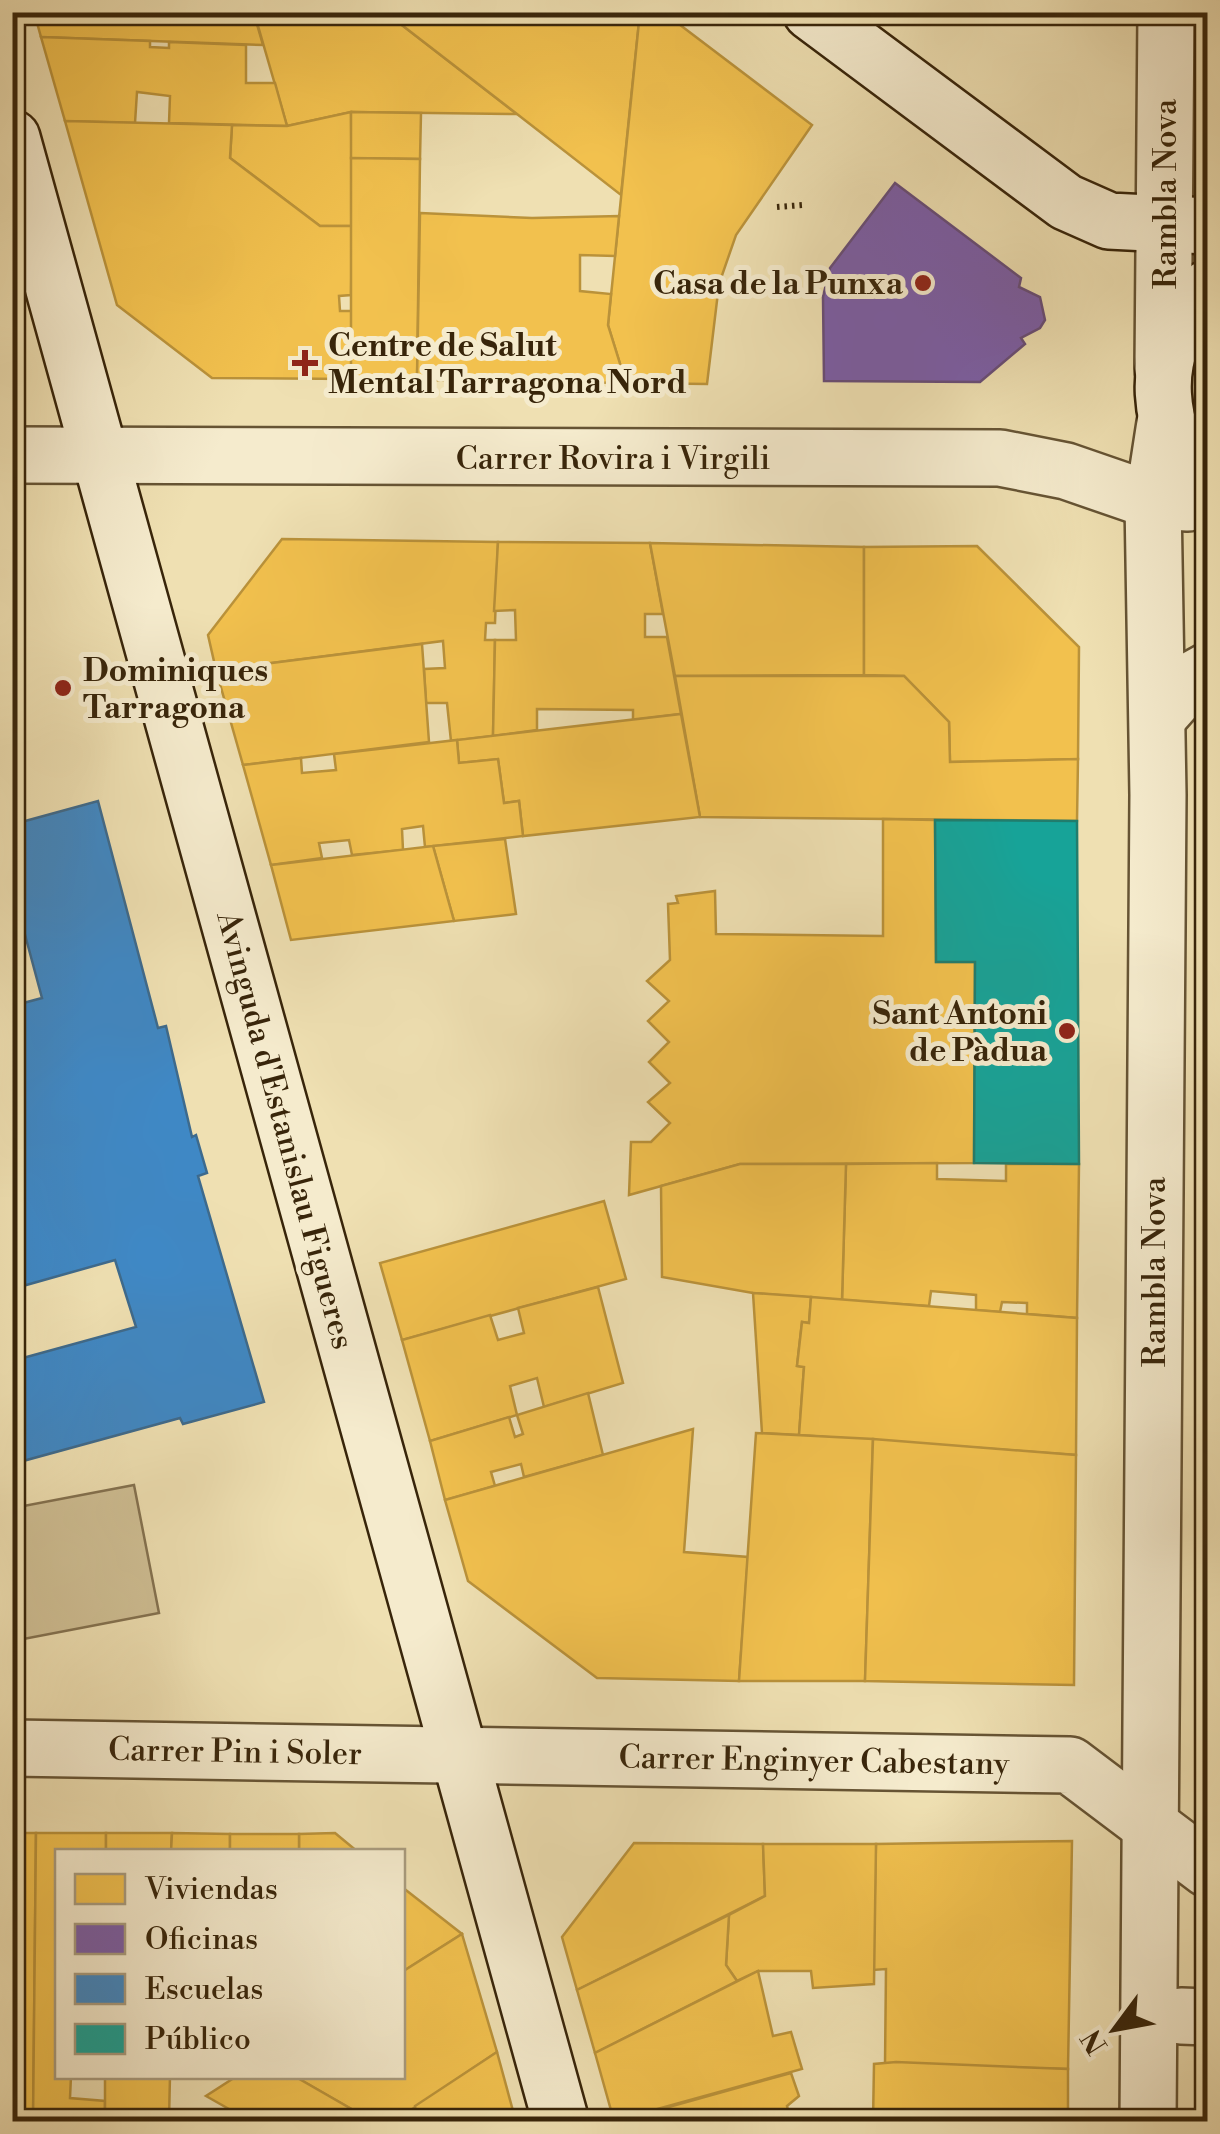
<svg xmlns="http://www.w3.org/2000/svg" width="1220" height="2134" viewBox="0 0 1220 2134" font-family="'Libre Bodoni',serif">
	<rect width="100%" height="100%" fill="#efe0b2"/>
	<filter id="stains"><feTurbulence type="fractalNoise" baseFrequency=".002" numOctaves="4"/><feColorMatrix values="0 0 0 0 .2 0 0 0 0 .09 0 0 0 0 .02 0 0 0 .5 -.17"/></filter>
	<radialGradient id="worn" r=".72"><stop offset=".6" stop-color="#630" stop-opacity="0"/><stop offset="1" stop-color="#630" stop-opacity=".3"/></radialGradient>
	<!-- green -->
	<path fill="#d0c095" stroke="#847250" stroke-width="2.5" d="M134 1485 159 1613 13 1641V1508Z"/>
	<!-- homes -->
	<g fill="#f2c14e" stroke="#ba923a" stroke-width="2.5">
		<path d="M34 12 254 14 263 45 41 37Z"/>
		<path d="M385 12 517 114 351 112 287 126 254 12Z"/>
		<path d="M385 12H640L621 195 517 114Z"/>
		<path d="M640 12H663L812 125 736 235 719 284 707 384 626 383 608 325Z"/>
		<path d="M41 37 150 41V47L169 48V42L246 45V83H275L287 126 169 123 170 96 137 92 135 123 65 121Z"/>
		<path d="M351 112 352 226H320L230 158 232 125 287 126Z"/>
		<path d="M351 112 421 113 420 159 351 158Z"/>
		<path d="M65 121 232 125 230 158 320 226H352L351 295 339 296 340 311H352L351 379 212 378 117 305Z"/>
		<path d="M351 158 420 159 417 380 351 379Z"/>
		<path d="M420 213 532 218 619 216 615 256 580 255V291L611 294 608 325 626 383 417 380Z"/>
		<path d="M282 539 498 542 495 623H486L485 640H495L493 736 451 741 447 703H426L424 669 445 668 443 641 216 670 208 635Z"/>
		<path d="M498 542 650 543 663 614H645V637H667L681 714 633 720V710L537 709V730L493 736 495 640H516L515 610 494 611Z"/>
		<path d="M650 543 864 547V675L675 676Z"/>
		<path d="M977 546 1079 647 1078 759 950 762 949 722 904 676 864 675V547Z"/>
		<path d="M422 644 429 742 243 765 216 670Z"/>
		<path d="M675 676H904L949 722 950 762 1078 759 1077 821 700 817Z"/>
		<path d="M681 714 700 817 523 836 519 801 504 803 498 759 459 763 457 740Z"/>
		<path d="M457 740 459 763 498 759 504 803 519 801 523 836 425 847 423 826 402 829 403 850 352 855 349 840 319 843 322 858 271 865 243 765 301 758 302 773 336 770 334 754Z"/>
		<path d="M883 819 935 820 936 962H975L974 1163 740 1164 629 1195 631 1142H651L670 1123 648 1102 670 1083 649 1062 669 1042 648 1021 669 1001 647 981 670 960 668 904 678 903 676 896 715 891 716 934 883 936Z"/>
		<path d="M505 839 516 914 454 921 433 846Z"/>
		<path d="M433 846 454 921 291 940 271 865Z"/>
		<path d="M937 1163V1179L1006 1181V1164H1079L1077 1318 1027 1314V1303L1002 1302 1000 1312 976 1310V1295L931 1291 929 1306 842 1300 846 1164Z"/>
		<path d="M740 1164H846L842 1300 753 1293 662 1277 661 1186Z"/>
		<path d="M604 1201 626 1279 402 1340 380 1263Z"/>
		<path d="M598 1287 623 1383 544 1407 537 1378 510 1386 517 1415 430 1441 402 1340 490 1315 498 1340 524 1333 518 1308Z"/>
		<path d="M753 1293 811 1297 809 1323 802 1322 797 1366 804 1367 799 1435 762 1433Z"/>
		<path d="M811 1297 1077 1318 1076 1455 799 1435 804 1367 797 1366 802 1322 809 1323Z"/>
		<path d="M588 1393 603 1455 524 1477 521 1464 491 1472 495 1486 445 1500 430 1441 509 1417 515 1437 523 1434 517 1415Z"/>
		<path d="M693 1429 684 1552 748 1557 739 1681 597 1678 468 1581 445 1500Z"/>
		<path d="M756 1433 873 1439 865 1681H739Z"/>
		<path d="M873 1439 1076 1455 1074 1685 865 1681Z"/>
		<path d="M12 1833H36L33 2122H12Z"/>
		<path d="M36 1833H106V1852H58V2076H71L70 2098 105 2101V2122H33Z"/>
		<path d="M106 1833H172L171 1852H106Z"/>
		<path d="M172 1833 230 1834V1852H171Z"/>
		<path d="M335 1833 358 1852H299V1834Z"/>
		<rect x="230" y="1834" width="69" height="18"/>
		<path d="M1072 1841 1068 2069 885 2065 886 1969 873 1970 876 1844Z"/>
		<path d="M634 1843 763 1844 765 1896 577 1990 562 1937Z"/>
		<path d="M763 1844H876L874 1984 813 1988 811 1971H758L737 1981 726 1965 729 1915 765 1896Z"/>
		<path d="M402 1887 462 1934 402 1972Z"/>
		<path d="M729 1915 726 1965 737 1981 595 2053 577 1990Z"/>
		<path d="M462 1934 497 2052 393 2122H374L294 2076H402V1972Z"/>
		<path d="M758 1971 773 2036 791 2032 802 2069 614 2121 595 2053Z"/>
		<path d="M497 2052 516 2122H417L415 2106Z"/>
		<path d="M896 2062 1068 2069V2122H873L874 2064Z"/>
		<path d="M791 2073 799 2096 787 2106 791 2122H615Z"/>
		<path d="M105 2076H170L169 2119 105 2122Z"/>
		<path d="M237 2076H294L374 2122H252L206 2096Z"/>
	</g>
	<!-- offices -->
	<path fill="#7b5ea7" stroke="#674d78" stroke-width="2.5" d="M895 183 1021 278 1019 287 1040 297 1045 320 1040 328 1021 338 1025 344 980 382 824 381 823 297 830 268Z"/>
	<!-- schools -->
	<path fill="#3f88c5" stroke="#3d6a8d" stroke-width="2.5" d="M98 801 158 1028 166 1026 192 1137 196 1135 207 1173 198 1176 264 1402 183 1424 180 1418 12 1464V1361L136 1327 115 1260 12 1289V1006L42 998 24 931 12 934V832L19 831 18 823Z"/>
	<!-- public -->
	<path fill="#17a398" stroke="#217d6d" stroke-width="2.5" d="M935 820 1077 821 1079 1164 974 1163 975 962H936Z"/>
	<g fill="none" stroke-linecap="round" stroke-linejoin="round">
		<defs>
			<g id="street">
				<path d="M1163 369 1166 12"/>
				<path d="M12 455 1000 458 1066 471 1153 501 1188 503"/>
				<path d="M1158 717 1190 681 1208 671"/>
				<path d="M12 1748 1070 1765 1208 1869"/>
				<path d="M1181 2016 1208 2017"/>
				<path d="M1148 2122 1158 795 1153 501 1165 423"/>
			</g>
			<g id="secondary">
				<path d="M811 12 1066 202 1109 221 1208 226"/>
				<path d="M12 138 561 2122"/>
				<path d="M1208 288C1141 351 1156 436 1208 500"/>
			</g>
		</defs>
		<!-- street casing -->
		<use href="#street" stroke="#665434" stroke-width="60"/>
		<!-- secondary casing -->
		<use href="#secondary" stroke="#38250a" stroke-width="60"/>
		<!-- path -->
		<path stroke="#38250a" stroke-width="6" stroke-dasharray="2.5 5" stroke-linecap="butt" d="M777 207 803 205"/>
		<!-- street -->
		<use href="#street" stroke="#f5ebcd" stroke-width="55"/>
		<!-- secondary -->
		<use href="#secondary" stroke="#f5ebcd" stroke-width="55"/>
	</g>
	<!-- markers -->
	<g fill="#8f2418" stroke="#f5ebcd" stroke-width="4">
		<circle cx="923" cy="283" r="10"/>
		<path d="M300 348h10v10h10v10h-10v10h-10v-10h-10v-10h10z"/>
		<circle cx="63" cy="688" r="10"/>
		<circle cx="1067" cy="1031" r="10"/>
	</g>
	<g text-anchor="middle" stroke-width="10" stroke-linejoin="round" paint-order="stroke">
		<!-- street labels -->
		<g font-size="32" fill="#38250a" stroke="#f5ebcd">
			<text transform="translate(1165 194) rotate(-90)" y="11">Rambla Nova</text>
			<text x="613" y="469">Carrer Rovira i Virgili</text>
			<text transform="translate(286 1130) rotate(75)" y="11">Avinguda d'Estanislau Figueres</text>
			<text transform="translate(1154 1272) rotate(-90)" y="11">Rambla Nova</text>
			<text transform="translate(235 1751) rotate(1)" y="11">Carrer Pin i Soler</text>
			<text transform="translate(814 1760) rotate(1)" y="11">Carrer Enginyer Cabestany</text>
		</g>
		<!-- poi labels -->
		<g font-size="32" font-weight="bold" fill="#38250a" stroke="#f5ebcd" text-anchor="end">
			<text x="903" y="294">Casa de la Punxa</text>
			<text x="328" y="356" text-anchor="start">Centre de Salut<tspan x="328" dy="37">Mental Tarragona Nord</tspan></text>
			<text x="83" y="681" text-anchor="start">Dominiques<tspan x="83" dy="37">Tarragona</tspan></text>
			<text x="1047" y="1024">Sant Antoni<tspan x="1047" dy="37">de Pàdua</tspan></text>
		</g>
	</g>
	<!-- margin -->
	<rect width="1220" height="2134" fill="none" stroke="#efe0b2" stroke-width="50"/>
	<rect x="15" y="15" width="1190" height="2104" fill="none" stroke="#38250a" stroke-width="5"/>
	<rect x="25" y="25" width="1170" height="2084" fill="none" stroke="#38250a" stroke-width="2.5"/>
	<!-- legend -->
	<rect x="55" y="1849" width="350" height="230" fill="#f5ebcd" stroke="#a99c7f" stroke-width="2.5"/>
	<rect x="75" y="1874" width="50" height="30" fill="#f2c14e" stroke="#a99c7f" stroke-width="2.5"/>
	<text x="145" y="1899" font-size="30" fill="#38250a">Viviendas</text>
	<rect x="75" y="1924" width="50" height="30" fill="#7b5ea7" stroke="#a99c7f" stroke-width="2.5"/>
	<text x="145" y="1949" font-size="30" fill="#38250a">Oficinas</text>
	<rect x="75" y="1974" width="50" height="30" fill="#3f88c5" stroke="#a99c7f" stroke-width="2.5"/>
	<text x="145" y="1999" font-size="30" fill="#38250a">Escuelas</text>
	<rect x="75" y="2024" width="50" height="30" fill="#17a398" stroke="#a99c7f" stroke-width="2.5"/>
	<text x="145" y="2049" font-size="30" fill="#38250a">Público</text>
	<!-- north arrow -->
	<g transform="translate(1115 2029) rotate(238)" stroke="#f5ebcd" stroke-width="8" paint-order="stroke">
	<path d="M0-8L18 38L0 25L-18 38Z" fill="#38250a"/>
	<text y="-15" font-size="28" font-weight="bold" text-anchor="middle" fill="#38250a">N</text>
	</g>
	<rect width="100%" height="100%" filter="url(#stains)"/>
	<rect width="100%" height="100%" fill="url(#worn)"/>
</svg>
